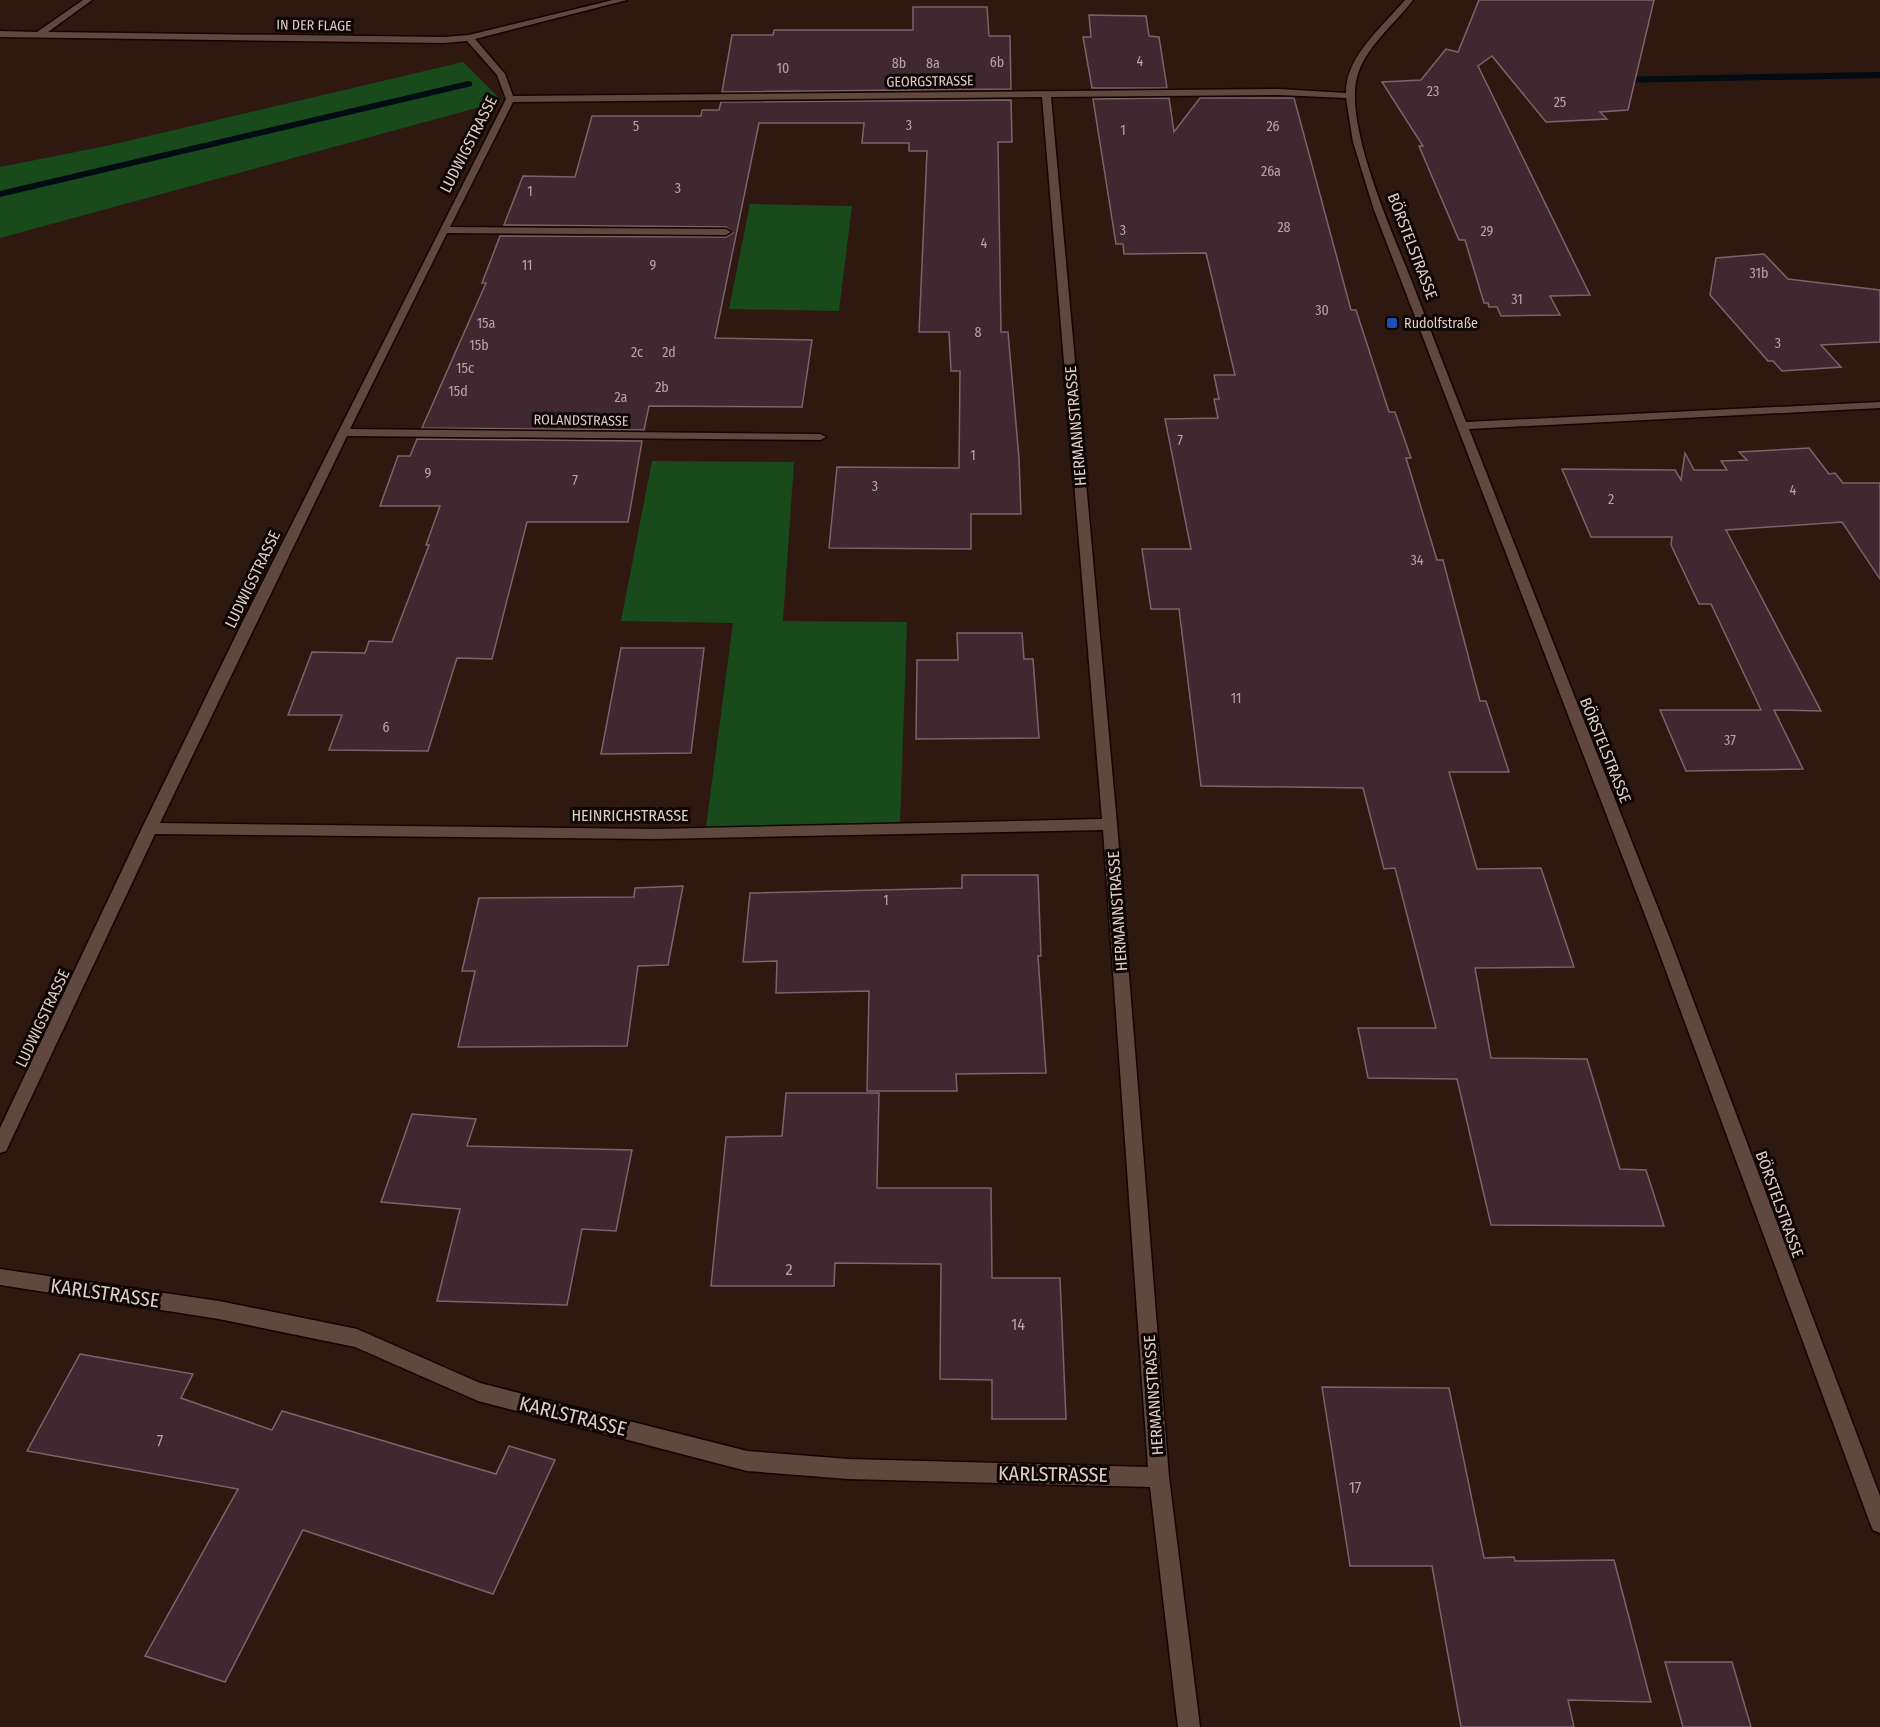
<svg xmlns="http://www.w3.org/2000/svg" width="1880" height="1727" viewBox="0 0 1880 1727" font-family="'Fira Sans Condensed',sans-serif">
	<rect width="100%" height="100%" fill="#2e1810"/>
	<!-- green -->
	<g fill="#194a1c">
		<path d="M463 62 502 101 0 238V167L106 146Z"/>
		<path d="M750 204 852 206 839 311 729 309Z"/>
		<path d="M652 461 794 462 783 621 907 622 900 824 706 827 733 623 621 621Z"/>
	</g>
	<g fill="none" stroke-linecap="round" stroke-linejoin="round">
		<!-- stream -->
		<g fill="#030c13" fill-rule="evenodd">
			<path d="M1880 72V78L1612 83 1607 80 1612 77Z"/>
			<path d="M468 81 472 82V86L0 197V191Z"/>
		</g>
	</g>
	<!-- building -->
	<g fill="#402831" stroke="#7e626b" stroke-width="1.5">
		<path d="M1479 0H1654L1628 110 1600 112 1607 119 1546 122 1492 56 1478 66 1590 295 1550 296 1560 315 1501 316 1497 307H1489L1488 303H1484L1465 240H1459L1419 146H1423L1382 82 1421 80 1446 49 1458 52Z"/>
		<path d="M913 7H987L989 36H1010L1011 89 722 92 732 35H773L774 30H913Z"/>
		<path d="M1089 15 1146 16 1149 36 1159 37 1167 88H1092L1083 37H1091Z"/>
		<path d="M1169 98 1174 132 1200 98H1294L1351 310H1356L1389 412H1395L1411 458H1406L1437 560H1443L1480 701H1486L1509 772H1449L1477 869 1541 868 1574 967 1475 968 1491 1058 1587 1059 1620 1169 1646 1170 1664 1226 1491 1225 1457 1079 1368 1078 1358 1028H1436L1395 868 1384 869 1363 788 1201 786 1179 609H1151L1142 549H1191L1165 419 1218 418 1214 399H1219L1214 375H1235L1206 253 1124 254 1123 244H1116L1093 99Z"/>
		<path d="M1011 100 1012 142H998L1001 332H1008L1019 458 1021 514H971V549L829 548 837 467 959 468 960 371H951L949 332H919L927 151H909V143H862L864 123H759L715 338 812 340 802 407 649 406 644 430 422 428 486 283H482L500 236 726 237 733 233 726 227 504 225 523 176 575 177 592 116H701L702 110H719L721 102Z"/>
		<path d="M1764 254 1788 279 1880 290V342L1821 345 1841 367 1782 371 1773 361H1768L1710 295 1716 258Z"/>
		<path d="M417 439 642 441 628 522H527L492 659 457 658 428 751 329 750 342 715H288L312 652 365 653 369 641 392 642 429 545H426L440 506H380L398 456H410Z"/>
		<path d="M1809 448 1829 474 1835 473 1843 483H1880V579L1842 522 1726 530 1821 711 1774 710 1803 769 1686 771 1660 710H1761L1711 604H1699L1671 545 1672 537H1591L1562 469 1675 470 1681 480 1685 453 1694 470H1727L1721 461 1747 460 1739 452Z"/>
		<path d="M957 633H1022L1024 659H1033L1039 738 916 739 917 660H958Z"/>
		<path d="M621 648H704L691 753 601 754Z"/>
		<path d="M962 875H1038L1041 956H1038L1046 1073 956 1074 957 1091H867L869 991 776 993 777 961 743 962 750 893 962 888Z"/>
		<path d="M683 886 668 965 638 966 627 1046 458 1047 475 971H462L479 898 634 897 635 888Z"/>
		<path d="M786 1093H879L877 1188H991L992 1278H1060L1066 1419H992V1380L940 1379 941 1264 835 1263 834 1286H711L726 1137 782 1136Z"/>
		<path d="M412 1114 476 1119 467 1146 632 1150 616 1231 582 1229 567 1305 437 1301 460 1209 381 1202Z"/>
		<path d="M80 1354 193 1374 181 1398 272 1430 282 1411 496 1474 509 1446 555 1460 493 1594 303 1530 225 1682 145 1656 238 1489 27 1451Z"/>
		<path d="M1322 1387 1449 1388 1484 1558 1514 1557 1515 1561 1614 1560 1651 1702 1568 1700 1574 1727H1461L1432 1566H1350Z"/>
		<path d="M1665 1662H1732L1751 1727H1683Z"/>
	</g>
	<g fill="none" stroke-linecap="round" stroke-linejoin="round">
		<defs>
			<path id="minor" d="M83 0H92L48 32 444 37 469 35 613 0H627L475 39 505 74 513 96 1279 89 1346 93C1345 57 1383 26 1405 0H1413C1395 24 1365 47 1357 77 1344 126 1393 234 1412 282 1430 329 1448 376 1466 422L1880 402V408L1469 429 1669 936 1880 1496V1533L1873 1530 1870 1523 1653 936 1374 210 1353 142 1346 98 1279 95 1051 97 1117 824 1169 1477 1200 1727H1178L1150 1487 848 1479 747 1471 478 1401 355 1347 219 1319 0 1285V1269L219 1301 357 1329 480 1383 747 1451 848 1459 1148 1467 1103 830 656 839 155 834 6 1151 0 1153V1128L142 828 240 627 506 99 497 75 467 41 444 43 0 37V31L37 32ZM1042 97 1102 819 656 829 160 823 347 436 820 440 826 437 820 434 350 429 447 233 726 235 731 232 726 229 450 227 513 102Z"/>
		</defs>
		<!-- minor casing -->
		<use href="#minor" stroke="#150400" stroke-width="3"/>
		<!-- minor -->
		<use href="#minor" fill="#61483e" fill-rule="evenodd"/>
	</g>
	<!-- markers -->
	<rect fill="#1a4fb4" stroke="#0f0604" stroke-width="2" x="1386" y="317" width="12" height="12" rx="3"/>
	<g text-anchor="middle" stroke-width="6" stroke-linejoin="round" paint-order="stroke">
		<!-- far-street labels -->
		<g font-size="14" fill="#ddcec8" stroke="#0f0604">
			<text transform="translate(314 25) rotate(1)" y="5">IN DER FLAGE</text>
			<text transform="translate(930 81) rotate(-1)" y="5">GEORGSTRASSE</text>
			<text transform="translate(581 420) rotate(1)" y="5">ROLANDSTRASSE</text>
		</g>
		<!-- number labels -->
		<g font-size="14" fill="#b6a4a2">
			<text x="1140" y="66">4</text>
			<text x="997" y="67">6b</text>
			<text x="899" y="68">8b</text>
			<text x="933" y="68">8a</text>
			<text x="783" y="73">10</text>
			<text x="1433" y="96">23</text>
			<text x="1560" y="107">25</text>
			<text x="909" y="130">3</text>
			<text x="636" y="131">5</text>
			<text x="1273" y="131">26</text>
			<text x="1123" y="135">1</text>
			<text x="1271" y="176">26a</text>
			<text x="678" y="193">3</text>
			<text x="530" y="196">1</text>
			<text x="1284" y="232">28</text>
			<text x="1123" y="235">3</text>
			<text x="1487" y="236">29</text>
			<text x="984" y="248">4</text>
			<text x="527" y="270">11</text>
			<text x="653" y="270">9</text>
			<text x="1759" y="278">31b</text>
			<text x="1517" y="304">31</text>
			<text x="1322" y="315">30</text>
			<text x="486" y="328">15a</text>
			<text x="978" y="337">8</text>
			<text x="1778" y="348">3</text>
			<text x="479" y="350">15b</text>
			<text x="637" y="357">2c</text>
			<text x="669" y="357">2d</text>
			<text x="465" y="373">15c</text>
			<text x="662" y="392">2b</text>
			<text x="458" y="396">15d</text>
			<text x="621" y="402">2a</text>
			<text x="1180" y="445">7</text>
			<text x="973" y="460">1</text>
			<text x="428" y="478">9</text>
			<text x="575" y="485">7</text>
			<text x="875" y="491">3</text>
			<text x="1793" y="495">4</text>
			<text x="1611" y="504">2</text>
			<text x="1417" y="565">34</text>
			<text x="1236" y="703">11</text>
			<text x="386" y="732">6</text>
			<text x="1730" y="745">37</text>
			<text x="886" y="905">1</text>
		</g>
		<!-- far-poi labels -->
		<g font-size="14" fill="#ddcec8" stroke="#0f0604" text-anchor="start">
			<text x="1404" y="328">Rudolfstraße</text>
		</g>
		<!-- street labels -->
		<g font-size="16" fill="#ddcec8" stroke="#0f0604">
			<text transform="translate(468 144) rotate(-63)" y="6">LUDWIGSTRASSE</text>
			<text transform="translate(1413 246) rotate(69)" y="6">BÖRSTELSTRASSE</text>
			<text transform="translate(1075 426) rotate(-95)" y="6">HERMANNSTRASSE</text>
			<text transform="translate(252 579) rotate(-64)" y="6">LUDWIGSTRASSE</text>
			<text transform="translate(1606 750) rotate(68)" y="6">BÖRSTELSTRASSE</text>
			<text x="630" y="821">HEINRICHSTRASSE</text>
			<text transform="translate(1117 911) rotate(-94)" y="6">HERMANNSTRASSE</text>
			<text transform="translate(42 1018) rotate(-65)" y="6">LUDWIGSTRASSE</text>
			<text transform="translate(1780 1204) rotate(70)" y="6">BÖRSTELSTRASSE</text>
			<text transform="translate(1153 1395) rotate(-94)" y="6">HERMANNSTRASSE</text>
		</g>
		<!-- near-number labels -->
		<g font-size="16" fill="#b6a4a2">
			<text x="789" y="1275">2</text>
			<text x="1018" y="1330">14</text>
			<text x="160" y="1446">7</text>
			<text x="1355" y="1493">17</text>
		</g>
		<!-- near-street labels -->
		<g font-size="20" fill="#ddcec8" stroke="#0f0604">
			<text transform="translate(105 1293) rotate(8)" y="7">KARLSTRASSE</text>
			<text transform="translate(573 1416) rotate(14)" y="7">KARLSTRASSE</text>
			<text transform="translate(1053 1474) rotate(1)" y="7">KARLSTRASSE</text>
		</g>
	</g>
</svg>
